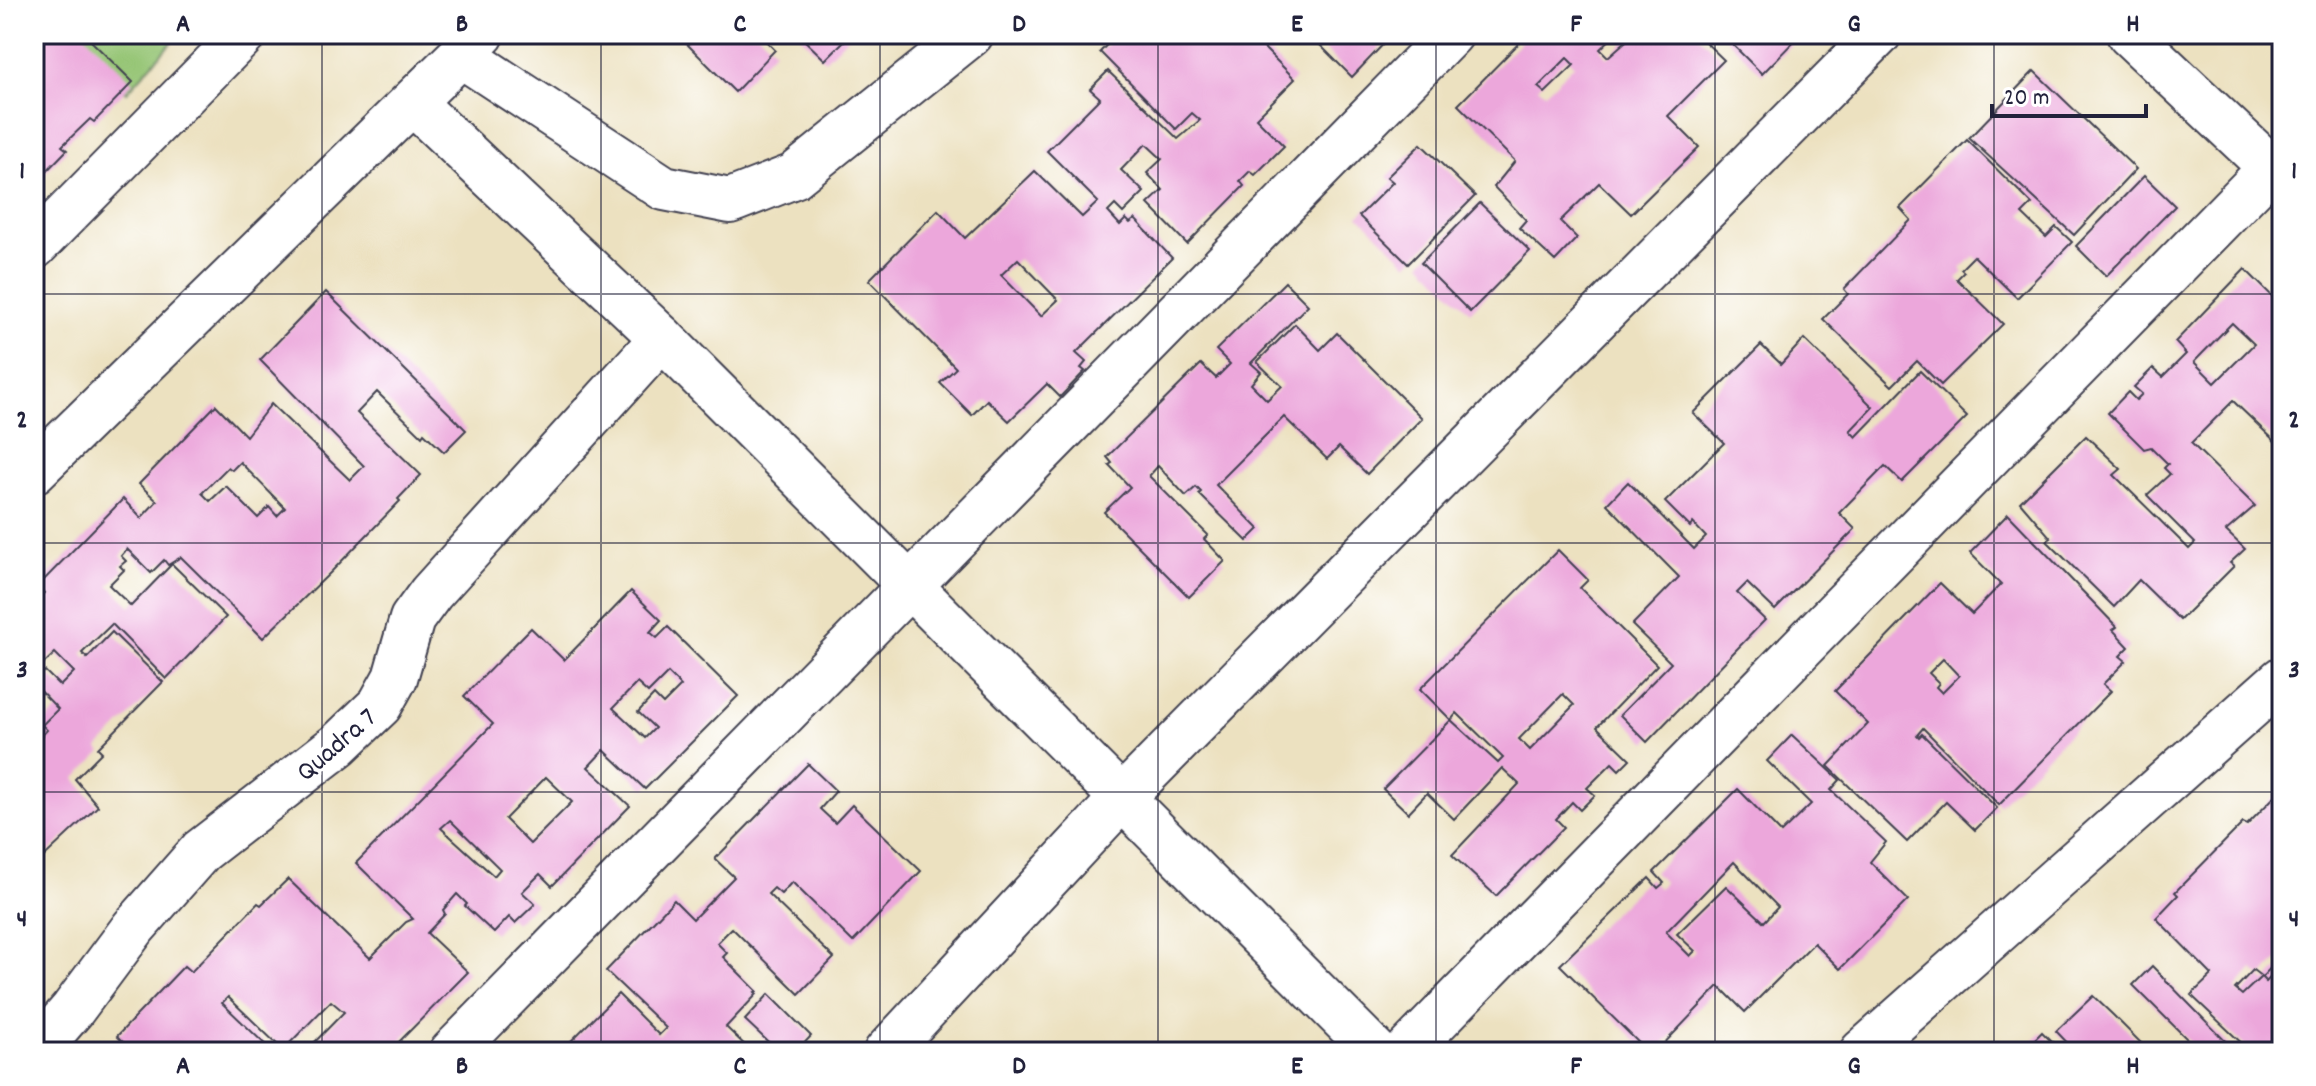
<svg xmlns="http://www.w3.org/2000/svg" width="2316" height="1086" viewBox="0 0 2316 1086" font-family="Dekko,sans-serif">
	<rect width="100%" height="100%" fill="#fff"/>
	<filter id="ink" filterUnits="userSpaceOnUse"><feTurbulence type="fractalNoise" baseFrequency=".0125" numOctaves="2"/><feDisplacementMap in="SourceGraphic" scale="16" xChannelSelector="R" yChannelSelector="G"/><feConvolveMatrix kernelMatrix="1 2 1 2 8 2 1 2 1" color-interpolation-filters="sRGB"/></filter>
	<filter id="wash" filterUnits="userSpaceOnUse"><feTurbulence type="fractalNoise" baseFrequency=".006" numOctaves="4" result="noise"/><feDisplacementMap in="SourceGraphic" scale="32" xChannelSelector="R" yChannelSelector="G"/><feGaussianBlur stdDeviation="1.8" result="paint"/><feColorMatrix in="noise" values="0 0 0 0 0 0 0 0 0 0 0 0 0 0 0 0 0 1.4 0 .05"/><feComposite in="paint" operator="in"/></filter>
	<g filter="url(#wash)">
		<rect width="100%" height="100%" fill="#ece1c0"/>
		<!-- green -->
		<path fill="#95c575" stroke="#5c7458" stroke-width="2" d="M65 34H179L127 92Z"/>
		<g id="blocks">
			<!-- building -->
			<g fill="#eca7db" fill-rule="evenodd">
				<path d="M34 34H84L133 82 94 122 90 119 62 146 67 150 34 184Z"/>
				<path d="M677 34H759L775 50 735 92Z"/>
				<path d="M798 34H851L825 60Z"/>
				<path d="M1117 34H1250L1295 79 1256 118 1284 146 1255 175 1250 171 1240 181 1244 186 1187 244 1148 204 1163 190 1147 173 1162 159 1146 144 1121 170 1144 192 1123 213 1115 205 1108 212 1120 225 1126 219 1130 223 1135 219 1172 258 1076 353 1086 362 1081 368 1085 371 1060 397 1047 384 1009 421 987 400 972 415 940 383 956 368 869 280 938 210 965 238 1035 171 1082 217 1098 202 1047 151 1100 98 1090 89 1108 71 1178 139 1200 120 1192 113 1176 129 1100 52ZM1018 259 1058 300 1041 316 1001 275Z"/>
				<path d="M1326 34H1393L1352 77 1318 43Z"/>
				<path d="M1528 34H1616L1600 49 1608 57 1634 34H1697L1724 60 1668 116 1699 147 1631 214 1599 183 1560 221 1577 238 1555 261 1519 228 1526 220 1494 187 1515 161 1458 105ZM1567 58 1574 65 1545 93 1538 87Z"/>
				<path d="M1722 34H1801L1762 74Z"/>
				<path d="M2034 71 2136 169 2074 235 1969 138Z"/>
				<path d="M1967 140 2032 204 2022 214 2046 237 2056 227 2072 242 2017 298 1974 256 1961 269 1964 272 1957 279 2003 324 1941 385 1917 361 1892 386 1823 319 1848 294 1844 289 1911 220 1900 208Z"/>
				<path d="M1421 144 1475 196 1408 264 1359 216 1393 182 1387 177Z"/>
				<path d="M2144 176 2175 206 2106 276 2076 246Z"/>
				<path d="M1480 203 1530 251 1470 312 1421 263Z"/>
				<path d="M2245 269 2281 305 2279 307 2282 310V440L2278 444 2233 401 2191 443 2255 506 2226 531 2245 549 2230 563 2234 566 2180 620 2139 580 2114 607 2047 541 2051 538 2020 502 2086 436 2121 469 2114 475 2189 549 2195 543 2147 495 2170 474 2164 468 2168 464 2151 447 2144 449 2108 413 2128 392 2136 400 2142 394 2134 387 2153 368 2163 377 2186 354 2175 342ZM2232 323 2254 344 2215 383 2194 362Z"/>
				<path d="M1285 282 1308 305 1251 363 1261 372 1251 384 1267 400 1282 386 1257 362 1295 324 1320 350 1337 333 1422 418 1367 474 1339 447 1327 459 1284 417 1216 485 1259 529 1247 541 1199 494 1201 492 1196 487 1186 496 1158 466 1149 476 1208 535 1204 539 1225 561 1189 597 1104 512 1130 487 1109 465 1112 463 1107 457 1201 364 1216 378 1230 364 1216 350Z"/>
				<path d="M326 292 466 430 444 452 424 433 422 436 377 392 357 413 421 475 398 499 400 501 332 571 263 638 181 557 168 565 164 560 151 573 127 549 121 556 126 561 120 566 124 570 109 585 131 606 172 564 226 617 166 679 112 624 82 653 87 658 112 632 163 682 98 748 102 752 75 779 98 806 34 866V740L36 742 47 730 42 725 58 709 34 684V602L44 593 38 586 123 499 141 518 157 501 139 484 216 405 246 436 271 404 350 480 364 466 260 360ZM240 462 285 508 277 516 269 507 258 518 226 486 210 501 202 493 228 467 232 470ZM55 653 74 672 60 686 45 671 41 674 37 670Z"/>
				<path d="M1804 339 1873 407 1850 431 1856 437 1920 371 1967 417 1902 482 1885 466 1839 513 1855 529 1775 610 1747 583 1737 593 1765 620 1647 742 1620 715 1671 663 1632 625 1679 577 1607 504 1628 482 1694 549 1706 537 1693 523 1690 527 1665 502 1724 443 1693 413 1761 345 1781 364Z"/>
				<path d="M2008 514 2117 627 2113 630 2129 647 2120 656 2126 661 2103 684 2111 691 1999 805 1923 728 1917 735 1919 737 1922 734 1997 808 1975 830 1946 802 1907 842 1828 766 1868 724 1835 691 1940 583 1972 614 2001 584 1970 553ZM1943 659 1959 676 1942 693 1936 687 1939 683 1929 673Z"/>
				<path d="M1558 550 1588 580 1580 588 1657 665 1597 727 1630 759 1619 770 1612 763 1587 788 1595 795 1580 810 1572 802 1556 819 1564 827 1496 896 1452 855 1519 784 1502 768 1454 819 1427 793 1408 813 1383 789 1451 720 1498 763 1503 758 1457 713 1451 720 1420 689ZM1563 694 1574 705 1530 750 1519 739Z"/>
				<path d="M631 591 661 620 650 632 657 638 668 627 738 696 645 789 604 750 588 767 630 806 552 886 540 874 522 892 535 904 515 923 509 917 494 933 465 906 467 904 457 894 443 910 445 914 427 933 468 972 389 1052H305L344 1012 331 1001 283 1050 228 997 222 1003 273 1052H133L117 1036 184 966 191 972 258 903 261 905 288 879 370 958 406 922 413 919 356 863 493 724 464 696 531 628 564 660ZM668 673 681 686 663 704 654 695 638 712 655 728 645 738 613 708 637 683 648 693ZM546 777 572 802 530 844 505 819ZM450 820 500 869 494 876 441 828Z"/>
				<path d="M1792 735 1840 780 1831 790 1886 842 1870 862 1908 900 1840 969 1814 943 1745 1012 1719 986 1656 1052H1648L1560 965 1649 878 1658 888 1664 883 1654 872 1738 789 1781 833 1811 804 1767 761ZM1734 862 1778 907 1764 922 1726 886 1677 934 1695 951 1690 956 1666 932Z"/>
				<path d="M808 764 836 791 820 809 835 823 852 805 921 871 853 942 792 882 781 894 774 888 768 894 834 958 799 994 732 928 717 943 727 953 723 957 757 991 755 992 757 994 726 1027 752 1052H560L618 994 659 1035 666 1028 606 971 674 900 693 919 734 877 715 859Z"/>
				<path d="M2282 789V956L2262 977 2253 970 2235 989 2242 995 2261 977 2266 982 2282 965V1052H2251L2191 995 2212 975 2156 918 2178 895 2175 892 2243 823 2247 825Z"/>
				<path d="M2152 966 2236 1052H2200L2133 985Z"/>
				<path d="M769 994 811 1036 796 1052H779L745 1020Z"/>
				<path d="M2093 996 2113 1015 2150 1052H2076L2056 1031Z"/>
				<path d="M2042 1032 2062 1052H2022Z"/>
			</g>
		</g>
	</g>
	<g filter="url(#ink)">
		<use href="#blocks" fill-opacity="0" stroke="#403f4f" stroke-width="2"/>
		<g fill="none" stroke-linecap="round" stroke-linejoin="round">
			<defs>
				<g id="minor">
					<path d="M2129 34 2282 178"/>
					<path d="M461 55 664 188 730 201 794 176 971 34"/>
					<path d="M413 103 662 338 1376 1052"/>
					<path d="M34 247 244 34"/>
					<path d="M34 471 482 34"/>
					<path d="M36 1052 73 1009 134 927 201 851 338 745 380 705 395 678 412 619 431 593 662 338"/>
					<path d="M452 1052 1451 34"/>
					<path d="M886 1052 1122 798 1879 34"/>
					<path d="M1406 1052 2271 168"/>
					<path d="M1862 1052 2282 679"/>
				</g>
			</defs>
			<!-- minor casing -->
			<use href="#minor" stroke="#403f4f" stroke-width="48"/>
			<!-- minor -->
			<use href="#minor" stroke="#fff" stroke-width="44"/>
		</g>
	</g>
	<!-- grid -->
	<path fill="none" stroke="#22223b" stroke-width="2" stroke-opacity="0.55" d="M322 34V1052M601 34V1052M880 34V1052M1158 34V1052M1436 34V1052M1715 34V1052M1994 34V1052M34 294H2282M34 543H2282M34 792H2282"/>
	<g text-anchor="middle" stroke-width="6" stroke-linejoin="round" paint-order="stroke">
		<!-- street labels -->
		<g font-size="28" fill="#22223b" stroke="#fff">
			<text transform="translate(335 743) rotate(-41)" y="10">Quadra 7</text>
		</g>
	</g>
	<!-- margin -->
	<rect width="2316" height="1086" fill="none" stroke="#fff" stroke-width="88"/>
	<!-- scale -->
	<path d="M1992 104v12h154v-12" fill="none" stroke="#22223b" stroke-width="4"/>
	<text x="2004" y="104" font-size="24" fill="#22223b" stroke="#ffffff" stroke-width="6" paint-order="stroke">20 m</text>
	<rect x="44" y="44" width="2228" height="998" fill="none" stroke="#22223b" stroke-width="3"/>
	<g font-size="26" text-anchor="middle" font-weight="bold" fill="#22223b">
		<text x="183" y="31">A</text>
		<text x="462" y="31">B</text>
		<text x="740" y="31">C</text>
		<text x="1019" y="31">D</text>
		<text x="1297" y="31">E</text>
		<text x="1576" y="31">F</text>
		<text x="1854" y="31">G</text>
		<text x="2133" y="31">H</text>
		<text x="22" y="178">1</text>
		<text x="2294" y="178">1</text>
		<text x="22" y="427">2</text>
		<text x="2294" y="427">2</text>
		<text x="22" y="677">3</text>
		<text x="2294" y="677">3</text>
		<text x="22" y="926">4</text>
		<text x="2294" y="926">4</text>
		<text x="183" y="1073">A</text>
		<text x="462" y="1073">B</text>
		<text x="740" y="1073">C</text>
		<text x="1019" y="1073">D</text>
		<text x="1297" y="1073">E</text>
		<text x="1576" y="1073">F</text>
		<text x="1854" y="1073">G</text>
		<text x="2133" y="1073">H</text>
	</g>
</svg>
